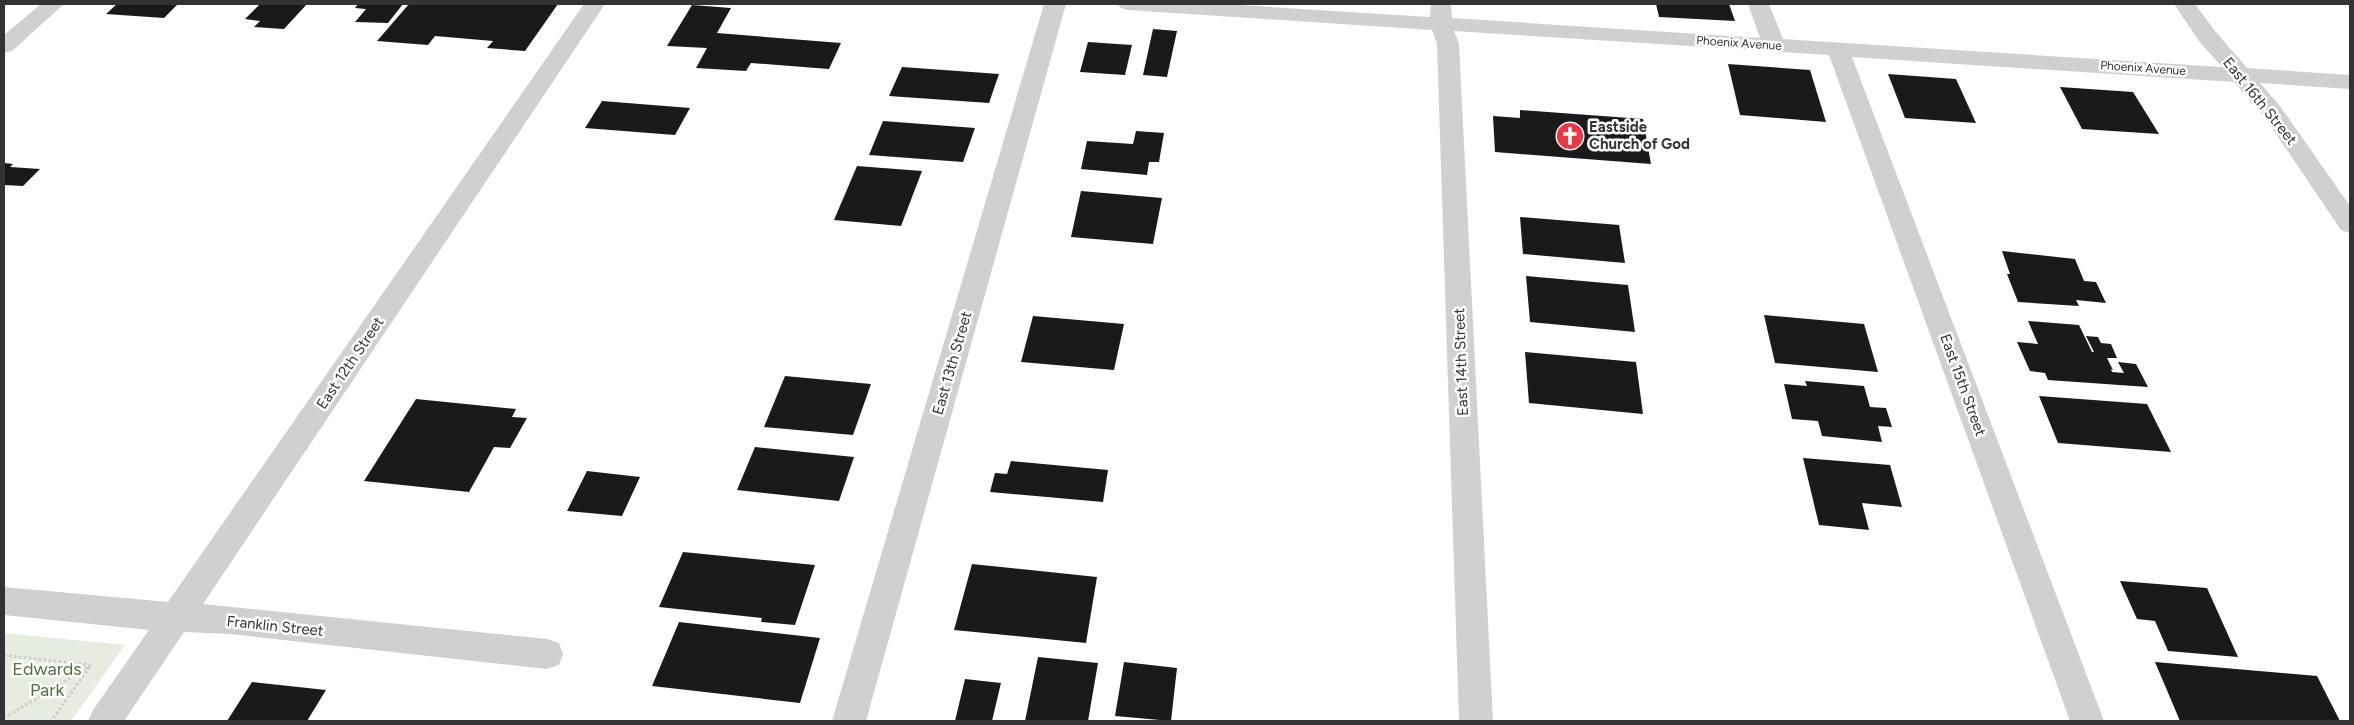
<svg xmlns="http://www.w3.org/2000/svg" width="2354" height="725" viewBox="0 0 2354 725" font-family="Figtree,sans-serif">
	<rect width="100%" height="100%" fill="#fff"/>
	<!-- green -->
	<path fill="#e6ecdf" d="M4 633 125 645 71 721H4Z"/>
	<!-- building -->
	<g fill="#1a1a1a">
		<path d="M117 4H178L164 18 106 14Z"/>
		<path d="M260 4H307L284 29 254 27 260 21 245 19Z"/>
		<path d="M358 4H403L388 23 355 22 366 9 355 8Z"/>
		<path d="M409 4H558L525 51 487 48 493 41 435 36 428 45 377 41Z"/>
		<path d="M1656 4H1729L1735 21 1659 17Z"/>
		<path d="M692 5 731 8 717 33 841 43 829 69 751 63 746 71 696 68 707 48 667 46Z"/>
		<path d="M1153 29 1177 31 1167 77 1143 75Z"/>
		<path d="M1088 42 1132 45 1125 75 1080 72Z"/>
		<path d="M1728 64 1810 70 1826 122 1740 115Z"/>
		<path d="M902 67 999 74 989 103 889 96Z"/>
		<path d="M1888 74 1956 79 1976 123 1905 118Z"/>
		<path d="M2060 87 2133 92 2159 134 2082 129Z"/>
		<path d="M602 101 690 108 675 135 585 128Z"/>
		<path d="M1520 110 1643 119 1651 164 1495 152 1493 116 1520 118Z"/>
		<path d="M883 121 975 128 963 162 869 155Z"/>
		<path d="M1136 131 1164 133 1159 162H1149L1147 175 1081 169 1087 141 1133 144Z"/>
		<path d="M4 163 13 164 10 167 40 169 23 186 4 185Z"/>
		<path d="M857 166 922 171 901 226 834 220Z"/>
		<path d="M1081 191 1162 198 1153 244 1071 237Z"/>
		<path d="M1520 217 1619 225 1625 263 1523 254Z"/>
		<path d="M2002 251 2075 259 2084 281 2096 282 2106 303 2076 300 2079 306 2018 302 2007 274H2010Z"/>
		<path d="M1526 276 1628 285 1635 332 1530 322Z"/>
		<path d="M1764 315 1864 324 1878 372 1775 363Z"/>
		<path d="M1033 316 1124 324 1114 370 1021 362Z"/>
		<path d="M2028 321 2079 325 2092 352H2094L2086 336 2098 337 2101 343 2111 344 2117 358H2107L2113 370 2111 369 2112 372 2124 373 2118 362 2136 364 2148 387 2048 380 2045 373 2030 371 2017 342 2038 344Z"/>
		<path d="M1525 352 1636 362 1643 414 1529 403Z"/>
		<path d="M785 376 871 384 853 435 764 427Z"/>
		<path d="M1805 381 1864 386 1870 407 1886 408 1892 427 1878 426 1882 442 1822 436 1818 421 1792 419 1784 384 1807 386Z"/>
		<path d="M2039 396 2147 404 2171 452 2058 443Z"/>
		<path d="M416 399 516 409 512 417 527 418 510 448 494 447 469 492 364 481Z"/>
		<path d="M755 447 854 457 839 501 737 490Z"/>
		<path d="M1803 458 1890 465 1902 507 1862 503 1869 530 1819 525Z"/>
		<path d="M1011 461 1108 470 1103 502 990 492 995 473 1007 474Z"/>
		<path d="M587 471 640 477 622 516 567 511Z"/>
		<path d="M683 552 815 565 795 625 761 622 762 618 659 607Z"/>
		<path d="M972 564 1097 577 1086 643 954 630Z"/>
		<path d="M2120 581 2207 588 2238 657 2168 651 2155 621 2137 619Z"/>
		<path d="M679 622 820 638 800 703 652 686Z"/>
		<path d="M1038 657 1098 663 1088 721H1025Z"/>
		<path d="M1124 662 1177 668 1171 721 1115 716Z"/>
		<path d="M2155 662 2317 676 2340 721H2180Z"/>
		<path d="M965 679 1001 683 992 721H955Z"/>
		<path d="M252 682 326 690 307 721H227Z"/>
	</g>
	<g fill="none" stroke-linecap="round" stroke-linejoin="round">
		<!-- path -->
		<g stroke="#cdcdcd" stroke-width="3" stroke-dasharray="2.5 2.5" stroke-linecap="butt">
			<path d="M4 655 91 665 51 721"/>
			<path d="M4 718 90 666"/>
		</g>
		<!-- minor -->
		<g fill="#d0d0d0" fill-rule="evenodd">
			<path d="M41 4H64L12 51 4 53V35Z"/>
			<path d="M584 4H605L203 604 547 639 559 643 563 654 559 665 547 669 230 634 184 632 124 721H88L93 710 149 630 4 615V587L168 602Z"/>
			<path d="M1044 4H1066L866 721H832Z"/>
			<path d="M1117 4H1224L1430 17 1431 4H1451L1452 18 1760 38 1748 4H1769L1783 39 2222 67 2199 41 2174 4H2195L2215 31 2247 68 2350 75V89L2260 83 2280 106 2350 206V233L2341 230 2264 116 2234 82 1852 57 2104 721H2070L1829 55 1454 31 1459 44 1493 721H1459L1437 44 1432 30 1128 10 1121 8Z"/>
		</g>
	</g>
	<!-- icons -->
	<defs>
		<symbol id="church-disc" viewBox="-11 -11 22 22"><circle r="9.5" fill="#e63946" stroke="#fff"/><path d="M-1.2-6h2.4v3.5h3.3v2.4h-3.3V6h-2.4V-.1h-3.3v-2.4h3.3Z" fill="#fff"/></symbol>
	</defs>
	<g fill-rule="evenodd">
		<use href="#church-disc" x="1554" y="120" width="32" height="32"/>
	</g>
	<g text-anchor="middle" stroke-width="5" stroke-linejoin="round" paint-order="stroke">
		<!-- far-street labels -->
		<g font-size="12" fill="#333" stroke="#fff">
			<text transform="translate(1739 43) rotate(4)" y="4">Phoenix Avenue</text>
			<text transform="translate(2143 68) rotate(4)" y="4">Phoenix Avenue</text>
		</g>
		<!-- street labels -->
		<g font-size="15" fill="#333" stroke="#fff">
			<text transform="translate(2260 101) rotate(51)" y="5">East 16th Street</text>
			<text transform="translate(1461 362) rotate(-92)" y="5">East 14th Street</text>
			<text transform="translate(350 363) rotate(-56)" y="5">East 12th Street</text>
			<text transform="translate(952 363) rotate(-74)" y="5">East 13th Street</text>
			<text transform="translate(1963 385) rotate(70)" y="5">East 15th Street</text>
			<text transform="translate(275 626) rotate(6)" y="5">Franklin Street</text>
		</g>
		<!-- poi labels -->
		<g font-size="15" font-weight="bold" fill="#333" stroke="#fff" text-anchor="start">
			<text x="1589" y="132">Eastside<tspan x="1589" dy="17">Church of God</tspan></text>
		</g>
		<!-- near-park labels -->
		<g font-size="18" fill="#56703f" stroke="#fff">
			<text x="47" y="675">Edwards<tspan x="47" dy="21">Park</tspan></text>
		</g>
	</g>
	<!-- border -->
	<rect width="2354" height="725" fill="none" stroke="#333333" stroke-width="10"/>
</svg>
